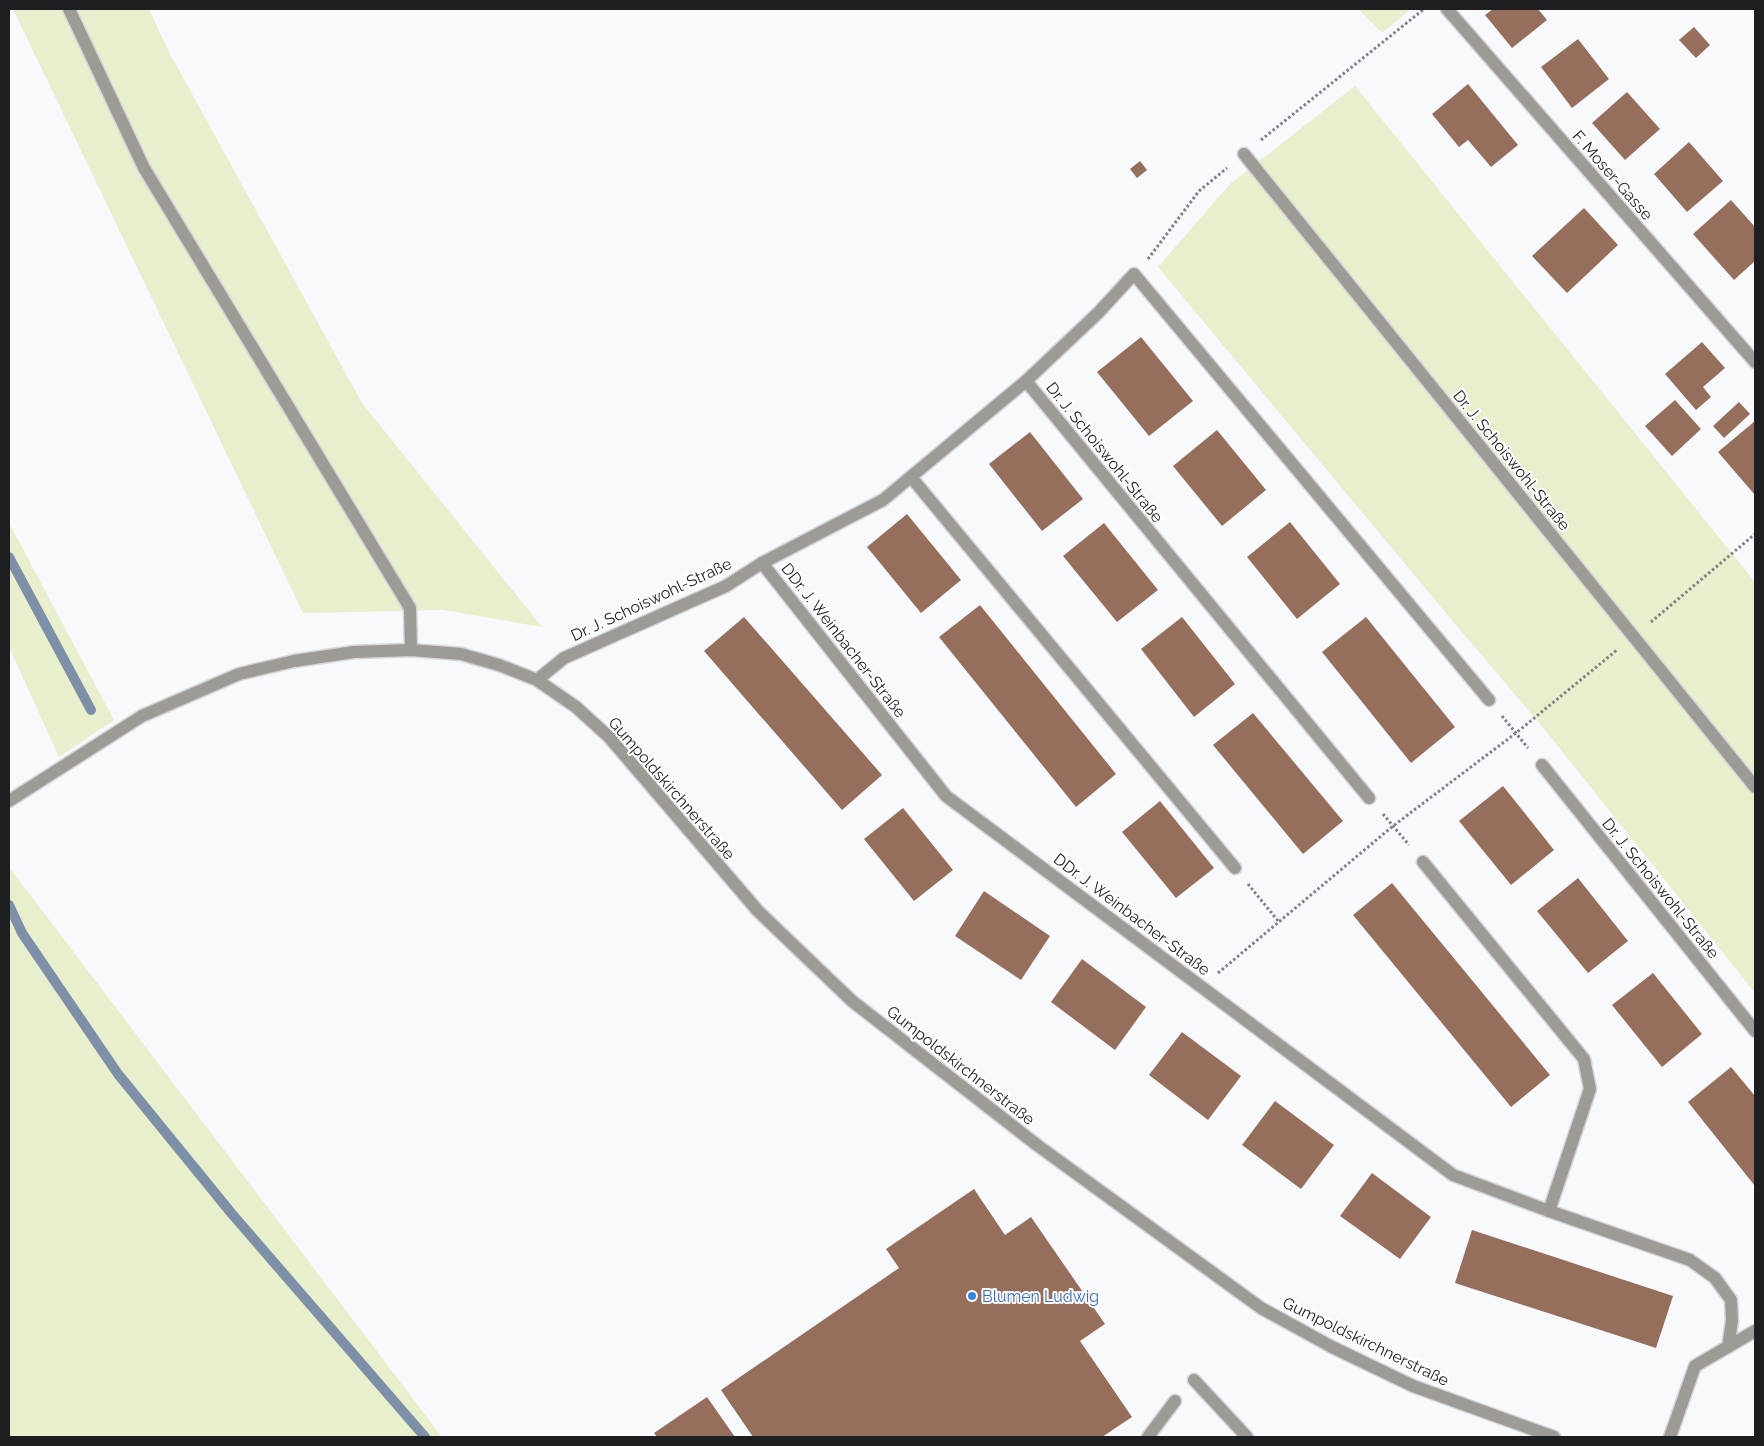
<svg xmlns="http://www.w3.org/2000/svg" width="1764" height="1446" viewBox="0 0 1764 1446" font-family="Raleway,sans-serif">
	<rect width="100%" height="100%" fill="#f7f9fd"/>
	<!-- green -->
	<g fill="#e8efcd">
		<path d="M13 9H149L169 52 362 403 542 627 443 610 303 613Z"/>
		<path d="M1358 9H1411L1382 33Z"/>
		<path d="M1355 86 1755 582V993L1545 730 1450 618 1158 267 1230 184Z"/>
		<path d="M9 523 114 720 59 757 9 647Z"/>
		<path d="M9 867 442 1437H9Z"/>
	</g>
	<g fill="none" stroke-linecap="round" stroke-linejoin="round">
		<!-- stream -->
		<g stroke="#7e8fa8" stroke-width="10">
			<path d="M9 557 91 710"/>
			<path d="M9 905 22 933 118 1074 232 1214 425 1437"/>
		</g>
	</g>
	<!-- building -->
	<g fill="#956f5c">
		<path d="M1493 9H1538L1547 20 1512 48 1485 15Z"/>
		<path d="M1694 27 1710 45 1696 58 1679 40Z"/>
		<path d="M1578 39 1609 79 1572 108 1541 67Z"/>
		<path d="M1468 84 1518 145 1491 167 1468 140 1459 147 1432 114Z"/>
		<path d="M1627 92 1660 129 1625 160 1592 123Z"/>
		<path d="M1689 142 1723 181 1687 212 1654 174Z"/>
		<path d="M1140 161 1147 170 1137 178 1130 169Z"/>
		<path d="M1731 200 1755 227V261L1734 280 1693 234Z"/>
		<path d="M1584 208 1618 245 1567 293 1532 256Z"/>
		<path d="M1141 337 1193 401 1149 436 1097 372Z"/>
		<path d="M1702 342 1725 368 1703 387 1711 397 1696 410 1665 374Z"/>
		<path d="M1675 400 1701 429 1672 456 1645 426Z"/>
		<path d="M1739 402 1750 414 1724 438 1713 426Z"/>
		<path d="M1755 421V495L1718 452Z"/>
		<path d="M1217 430 1266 490 1222 526 1173 466Z"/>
		<path d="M1030 432 1083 499 1042 531 989 464Z"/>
		<path d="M907 514 961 580 921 613 867 547Z"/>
		<path d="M1290 522 1340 584 1297 619 1247 557Z"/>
		<path d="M1104 523 1158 590 1117 622 1063 556Z"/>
		<path d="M980 605 1116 774 1076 807 939 637Z"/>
		<path d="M744 617 882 775 842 810 704 651Z"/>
		<path d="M1182 617 1235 684 1194 717 1141 649Z"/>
		<path d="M1366 617 1455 727 1411 763 1322 652Z"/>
		<path d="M1253 713 1343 821 1303 854 1213 745Z"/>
		<path d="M1503 786 1554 850 1511 885 1459 821Z"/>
		<path d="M1160 801 1214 868 1176 898 1122 832Z"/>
		<path d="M903 808 953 870 914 901 864 839Z"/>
		<path d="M1578 878 1628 941 1588 973 1537 911Z"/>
		<path d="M1392 883 1550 1075 1511 1107 1353 915Z"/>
		<path d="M984 891 1050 936 1021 980 955 936Z"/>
		<path d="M1082 959 1146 1007 1115 1050 1051 1002Z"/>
		<path d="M1653 973 1702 1034 1662 1067 1612 1005Z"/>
		<path d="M1182 1032 1241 1076 1208 1120 1149 1075Z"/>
		<path d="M1731 1067 1755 1096V1186L1688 1102Z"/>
		<path d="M1275 1101 1334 1145 1301 1189 1242 1145Z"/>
		<path d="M1372 1173 1431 1217 1400 1259 1340 1216Z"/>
		<path d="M974 1189 1005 1235 1031 1217 1105 1324 1080 1341 1132 1417 1102 1437H753L721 1390 899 1268 886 1249Z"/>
		<path d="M1472 1230 1673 1296 1656 1348 1455 1283Z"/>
		<path d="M707 1397 735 1437H657L654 1433Z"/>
	</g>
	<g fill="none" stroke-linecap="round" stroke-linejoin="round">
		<defs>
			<g id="minor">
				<path d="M69 9 144 168 410 608 411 650"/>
				<path d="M1447 9 1755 362"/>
				<path d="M1244 154 1755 787"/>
				<path d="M1026 381 1369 798"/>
				<path d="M911 477 1235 868"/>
				<path d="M762 563 946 796 1453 1175 1549 1211 1690 1260 1715 1278 1731 1300 1732 1321 1728 1347"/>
				<path d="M537 680 564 658 726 586 762 563 883 500 1026 381 1098 313 1134 274 1489 700"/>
				<path d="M1542 765 1755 1031"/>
				<path d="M9 801 142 716 239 674 294 661 354 652 411 650 461 654 499 665 537 680 576 707 609 737 758 911 852 1001 1037 1145 1261 1308 1332 1347 1413 1386 1554 1437"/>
				<path d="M1423 862 1584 1059 1590 1089 1549 1211"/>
				<path d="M1194 1380 1247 1437"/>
				<path d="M1148 1437 1175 1401"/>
				<path d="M1670 1437 1695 1366 1755 1331"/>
			</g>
		</defs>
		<!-- minor casing -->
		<use href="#minor" stroke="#d4d6da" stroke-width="15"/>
		<!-- path -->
		<g stroke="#7f8185" stroke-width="3" stroke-dasharray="2.5 2.5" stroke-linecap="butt">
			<path d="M1261 140 1424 9"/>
			<path d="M1148 259 1199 191 1227 168"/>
			<path d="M1651 622 1755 534"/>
			<path d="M1502 716 1528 748"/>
			<path d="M1383 814 1409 845"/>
			<path d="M1248 884 1279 922"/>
			<path d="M1218 973 1393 826 1516 733 1617 650"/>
		</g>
		<!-- minor -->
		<use href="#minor" stroke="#9e9b96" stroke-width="12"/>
	</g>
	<!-- markers -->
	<circle fill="#3f7fe0" stroke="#fff" stroke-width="2" cx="972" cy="1296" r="5"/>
	<g text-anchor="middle" stroke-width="4" stroke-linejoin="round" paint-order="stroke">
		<!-- street labels -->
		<g font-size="16" fill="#1c1e22" stroke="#fff">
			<text transform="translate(1613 175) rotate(49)" y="6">F. Moser-Gasse</text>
			<text transform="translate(1105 452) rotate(51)" y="6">Dr. J. Schoiswohl-Straße</text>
			<text transform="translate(1512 460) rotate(51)" y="6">Dr. J. Schoiswohl-Straße</text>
			<text transform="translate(651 599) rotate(-25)" y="6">Dr. J. Schoiswohl-Straße</text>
			<text transform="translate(844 640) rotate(52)" y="6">DDr. J. Weinbacher-Straße</text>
			<text transform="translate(672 788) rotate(49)" y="6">Gumpoldskirchnerstraße</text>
			<text transform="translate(1661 888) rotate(51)" y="6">Dr. J. Schoiswohl-Straße</text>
			<text transform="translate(1132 914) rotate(37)" y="6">DDr. J. Weinbacher-Straße</text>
			<text transform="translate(961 1065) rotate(38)" y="6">Gumpoldskirchnerstraße</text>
			<text transform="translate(1366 1341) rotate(26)" y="6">Gumpoldskirchnerstraße</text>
		</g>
		<!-- shop labels -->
		<g font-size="16" fill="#366cbe" stroke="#fff" text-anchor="start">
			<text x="982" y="1302">Blumen Ludwig</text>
		</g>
	</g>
	<!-- border -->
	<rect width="1764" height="1446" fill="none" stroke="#1c1e22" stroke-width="20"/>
</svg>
